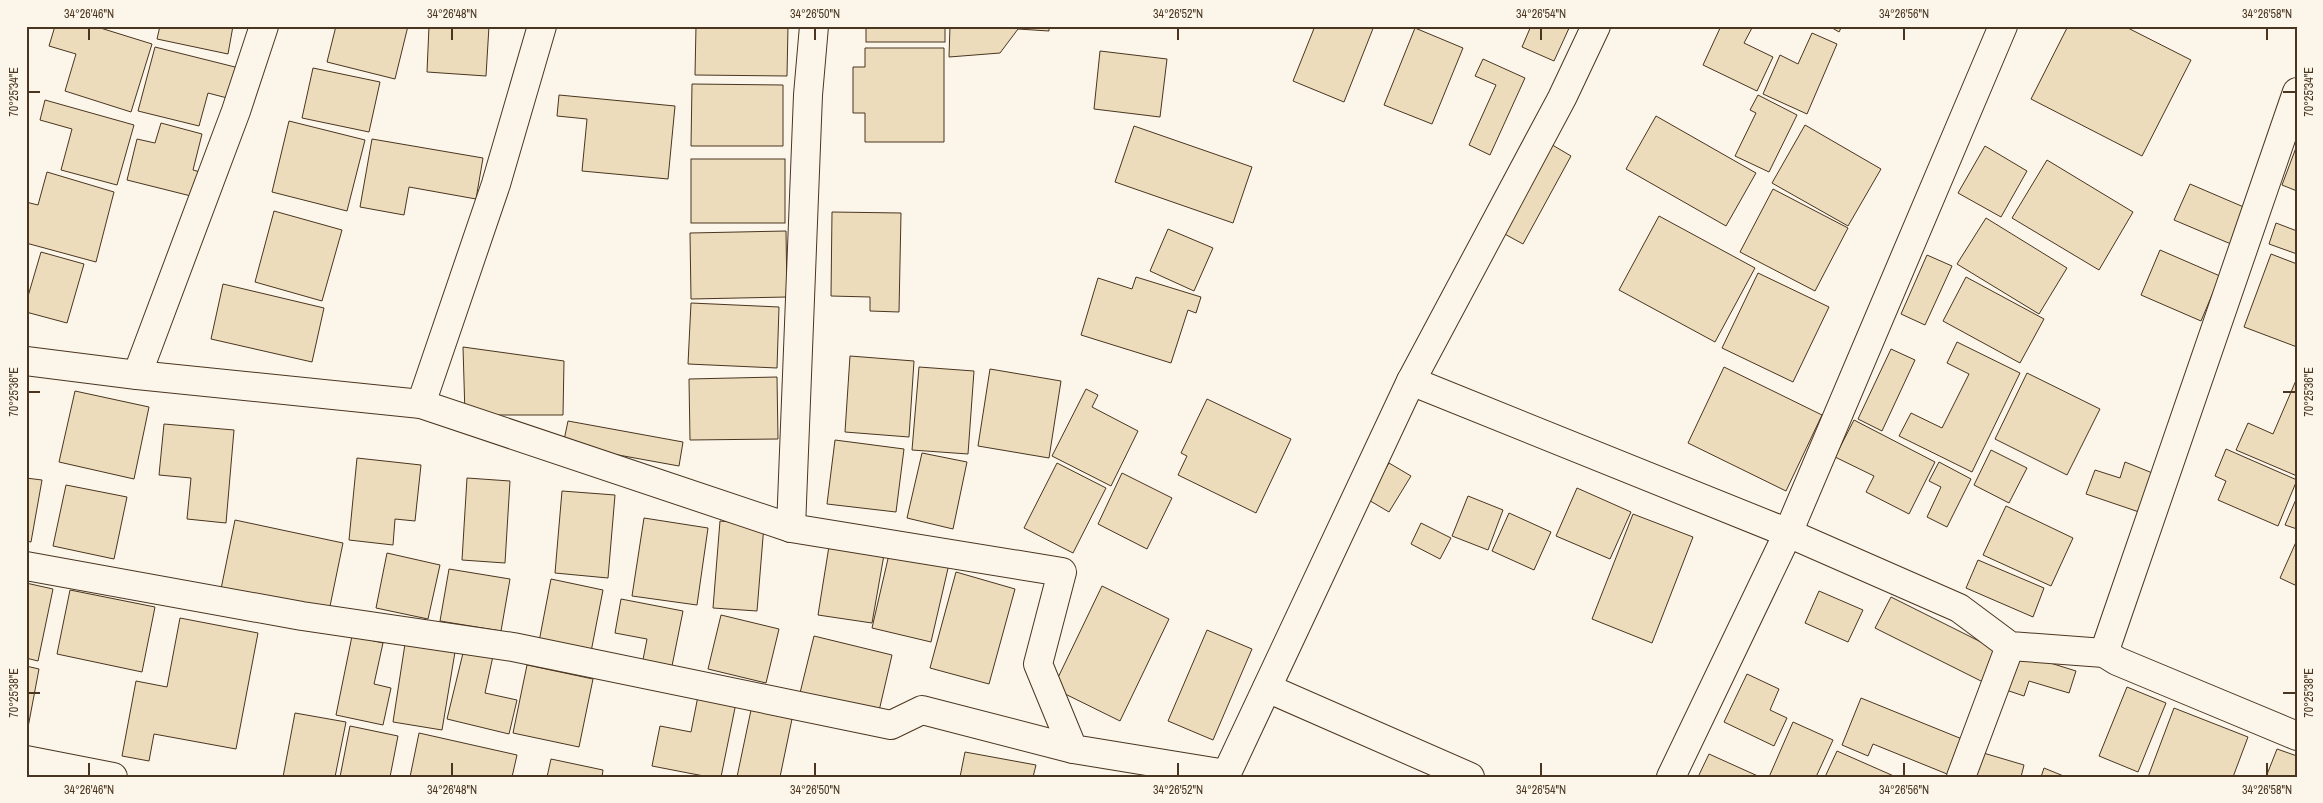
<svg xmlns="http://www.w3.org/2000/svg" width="2323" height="803" viewBox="0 0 2323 803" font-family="'Archivo Narrow',sans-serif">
	<rect width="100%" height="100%" fill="#fbf6e9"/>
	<!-- building -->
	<g fill="#ecdcbc" stroke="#4a3520">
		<path d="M55 26H94L152 44 131 112 65 91 76 54 49 46Z"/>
		<path d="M160 26H233L228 54 157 39Z"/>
		<path d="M336 26H408L395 79 327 62Z"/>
		<path d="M429 26H489L486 76 427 72Z"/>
		<path d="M696 26H788L787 76 695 75Z"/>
		<rect x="866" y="26" width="79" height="16"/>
		<path d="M950 26H1049V31L1018 29 1000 53 949 57Z"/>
		<path d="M1315 26H1374L1344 102 1293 81Z"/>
		<path d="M1531 26H1570L1554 61 1522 47Z"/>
		<path d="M1721 26H1753L1744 43 1773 57 1757 91 1703 65Z"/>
		<path d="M1829 26H1842L1839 32Z"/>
		<path d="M2068 26H2124L2191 60 2142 156 2031 99Z"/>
		<path d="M1415 28 1463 48 1432 124 1384 105Z"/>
		<path d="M1812 33 1837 44 1807 114 1763 94 1780 55 1798 64Z"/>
		<path d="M155 47 239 68 231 99 208 93 199 126 138 111Z"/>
		<path d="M865 48H944V142H865V113H853V67H865Z"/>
		<path d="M1100 51 1167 59 1160 117 1094 109Z"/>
		<path d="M1483 59 1525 78 1490 155 1469 145 1496 85 1475 76Z"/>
		<path d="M313 68 380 82 369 132 302 118Z"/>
		<path d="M692 84 783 85V146H691Z"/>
		<path d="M559 95 675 106 668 179 582 171 587 119 557 116Z"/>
		<path d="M1758 95 1797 115 1769 172 1735 156 1756 113 1750 110Z"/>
		<path d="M45 100 134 125 117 185 61 170 72 129 40 120Z"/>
		<path d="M1656 116 1756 173 1726 226 1626 169Z"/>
		<path d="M289 121 365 140 347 211 272 192Z"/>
		<path d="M161 123 202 134 193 170 204 173 199 198 127 180 137 139 155 143Z"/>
		<path d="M1805 125 1881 169 1848 226 1772 183Z"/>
		<path d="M1134 126 1252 167 1233 223 1115 182Z"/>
		<path d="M372 139 483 158 476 199 409 187 404 215 360 207Z"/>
		<path d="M1549 143 1571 156 1523 244 1501 232Z"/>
		<path d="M2297 145V191L2282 185Z"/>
		<path d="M1985 146 2027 171 2001 217 1958 193Z"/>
		<rect x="691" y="159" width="94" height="64"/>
		<path d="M2047 160 2133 212 2099 270 2012 218Z"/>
		<path d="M47 172 114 192 96 262 26 243V202L38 205Z"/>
		<path d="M2190 184 2246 208 2231 244 2174 220Z"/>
		<path d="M1773 189 1848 228 1815 291 1740 252Z"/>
		<path d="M274 211 342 230 322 301 255 282Z"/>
		<path d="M832 212 901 213 899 312 870 311V297L831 296Z"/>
		<path d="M1659 216 1755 268 1715 342 1619 290Z"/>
		<path d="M1986 218 2067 268 2039 314 1957 264Z"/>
		<path d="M2276 223 2297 231V254L2269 244Z"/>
		<path d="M1168 229 1213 248 1194 291 1150 271Z"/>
		<path d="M786 231 787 297 691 299 690 233Z"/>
		<path d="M2160 250 2220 276 2201 321 2141 295Z"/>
		<path d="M41 252 84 264 67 323 26 312V303Z"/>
		<path d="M2271 254 2297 264V347L2244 327Z"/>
		<path d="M1927 255 1952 266 1925 325 1901 314Z"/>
		<path d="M1758 273 1829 307 1793 382 1722 348Z"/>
		<path d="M1136 277 1201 297 1196 313 1188 310 1171 363 1081 335 1098 278 1132 289Z"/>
		<path d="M1966 277 2044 319 2020 363 1943 321Z"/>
		<path d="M223 284 324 308 312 362 211 339Z"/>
		<path d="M691 303 779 307 777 368 688 364Z"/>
		<path d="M1957 342 2020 373 1972 472 1899 436 1911 413 1942 428 1969 374 1947 363Z"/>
		<path d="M463 347 564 361 563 415H465Z"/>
		<path d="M1891 349 1915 360 1882 431 1858 419Z"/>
		<path d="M850 356 914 361 909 437 845 432Z"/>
		<path d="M919 367 974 371 968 454 912 450Z"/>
		<path d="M1724 367 1822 415 1786 491 1688 443Z"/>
		<path d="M990 369 1061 381 1049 458 978 446Z"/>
		<path d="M2027 373 2100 409 2067 475 1995 439Z"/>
		<path d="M777 377 778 439 690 440 689 379Z"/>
		<path d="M2297 378V476L2236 450 2248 423 2273 434Z"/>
		<path d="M1086 389 1098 395 1092 407 1138 431 1111 486 1052 456Z"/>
		<path d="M75 391 149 407 134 479 59 462Z"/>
		<path d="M1207 399 1291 439 1256 513 1178 475 1187 456 1181 453Z"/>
		<path d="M1854 420 1935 462 1909 514 1866 492 1874 476 1835 457Z"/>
		<path d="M568 421 683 442 679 466 563 445Z"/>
		<path d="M164 424 234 430 226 523 187 519 191 478 159 475Z"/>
		<path d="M835 440 904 449 896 512 827 504Z"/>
		<path d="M2226 449 2297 480 2278 526 2218 500 2226 481 2215 476Z"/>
		<path d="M1991 450 2027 468 2009 503 1974 485Z"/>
		<path d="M922 453 967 462 953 529 907 518Z"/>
		<path d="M357 458 421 465 415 521 395 519 393 545 349 540Z"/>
		<path d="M1939 462 1971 479 1947 527 1927 517 1941 487 1929 481Z"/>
		<path d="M2125 462 2155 474 2142 513 2086 494 2095 470 2120 478Z"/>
		<path d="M1057 463 1106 488 1073 553 1024 528Z"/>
		<path d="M1389 463 1411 476 1389 512 1367 499Z"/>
		<path d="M1122 473 1172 498 1147 549 1098 524Z"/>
		<path d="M26 478 42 480 31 542 26 541Z"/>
		<path d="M467 478 510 481 505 563 462 560Z"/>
		<path d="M66 485 127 497 114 559 53 546Z"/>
		<path d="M1577 488 1631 512 1610 559 1556 536Z"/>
		<path d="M562 491 615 495 608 578 555 573Z"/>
		<path d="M1468 496 1503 510 1488 550 1452 536Z"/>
		<path d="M2297 497V529L2285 525Z"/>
		<path d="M2006 506 2073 538 2051 586 1983 555Z"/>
		<path d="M1509 513 1551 532 1534 570 1492 551Z"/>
		<path d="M1633 514 1693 537 1652 643 1592 619Z"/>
		<path d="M644 518 708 528 697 605 632 596Z"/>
		<path d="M235 520 343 543 329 611 221 589Z"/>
		<path d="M720 521 764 525 757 611 713 608Z"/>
		<path d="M1421 523 1451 538 1440 559 1411 544Z"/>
		<path d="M830 540 885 549 872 623 818 615Z"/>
		<path d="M2296 542H2297V586L2280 578Z"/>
		<path d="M890 550 949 564 931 642 872 628Z"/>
		<path d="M387 553 440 565 428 619 376 608Z"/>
		<path d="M1978 560 2044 588 2033 617 1966 588Z"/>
		<path d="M449 569 510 579 501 631 440 621Z"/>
		<path d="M956 572 1015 589 989 684 930 668Z"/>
		<path d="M551 579 603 590 590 657 538 647Z"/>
		<path d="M26 583 53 589 38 661 26 658Z"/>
		<path d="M1102 586 1169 619 1120 721 1053 688Z"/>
		<path d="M70 590 155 607 142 672 57 654Z"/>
		<path d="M1819 591 1863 610 1848 642 1805 623Z"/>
		<path d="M1891 597 1999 651 1983 682 1875 628Z"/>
		<path d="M621 599 683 611 670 676 641 670 647 639 615 633Z"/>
		<path d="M721 615 779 629 766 683 708 669Z"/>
		<path d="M180 618 258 633 236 749 154 734 149 761 122 756 136 681 167 687Z"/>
		<path d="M1207 630 1252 649 1213 740 1168 721Z"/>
		<path d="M352 636 383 643 374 684 391 688 383 725 336 715Z"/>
		<path d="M814 636 892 655 879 711 800 693Z"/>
		<path d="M405 644 455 652 442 730 393 722Z"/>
		<path d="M464 649 493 656 485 693 517 700 509 734 447 719Z"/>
		<path d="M2012 651 2076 671 2069 693 2029 681 2024 696 2000 688Z"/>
		<path d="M527 665 593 679 579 747 513 733Z"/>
		<path d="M26 666 39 669 26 738Z"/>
		<path d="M1747 674 1779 689 1770 710 1787 718 1774 746 1724 722Z"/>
		<path d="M2127 687 2166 703 2138 772 2099 756Z"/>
		<path d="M698 696 736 703 721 777H709L652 766 660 726 691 732Z"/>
		<path d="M1861 698 1967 741 1952 776 1873 744 1868 756 1842 745Z"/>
		<path d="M2174 708 2248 737 2233 777H2148Z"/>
		<path d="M751 710 792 719 780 777H737Z"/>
		<path d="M295 713 346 722 335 777H283Z"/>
		<path d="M1793 722 1833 740 1816 777H1769Z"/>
		<path d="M350 726 398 736 390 777H340Z"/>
		<path d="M419 733 517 755 512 777H410Z"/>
		<path d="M2277 749 2297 756V777H2266Z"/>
		<path d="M1837 751 1896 777H1825Z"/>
		<path d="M965 752 1036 765 1033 777H960Z"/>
		<path d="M1980 752 2024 765 2021 777H1973Z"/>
		<path d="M1709 754 1760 777H1698Z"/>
		<path d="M551 759 603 770 602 777H547Z"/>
		<path d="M2044 768 2066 777H2041Z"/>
	</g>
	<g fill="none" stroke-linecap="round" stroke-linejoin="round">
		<defs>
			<g id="minor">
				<path d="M26 361 137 375 421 404 791 528 1062 572 1038 664 1073 749 1226 774"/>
				<path d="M137 375 236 111 264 26"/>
				<path d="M1411 381 1788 533 1959 608 2010 646 2104 653 2117 661 2297 736"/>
				<path d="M421 404 496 184 542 26"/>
				<path d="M791 528 808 95 814 26"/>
				<path d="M26 566 302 616 513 647 891 725 922 710 1073 749"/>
				<path d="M2104 653 2297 92"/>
				<path d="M1267 688 1470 777"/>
				<path d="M26 760 113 777"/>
				<path d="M1225 777 1411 381 1562 98 1596 26"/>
				<path d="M1671 777 1788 533 2003 26"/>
				<path d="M1961 777 2010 646"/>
			</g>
		</defs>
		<!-- minor casing -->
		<use href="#minor" stroke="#4a3520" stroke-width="30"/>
		<!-- minor -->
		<use href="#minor" stroke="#fbf6e9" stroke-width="28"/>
	</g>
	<!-- ticks -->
	<path fill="none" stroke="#4a3520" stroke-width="2" d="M89 28V40M452 28V40M815 28V40M1178 28V40M1541 28V40M1904 28V40M2267 28V40M28 92H40M2283 92H2296M28 392H40M2283 392H2296M28 693H40M2283 693H2296M89 763V776M452 763V776M815 763V776M1178 763V776M1541 763V776M1904 763V776M2267 763V776"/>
	<!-- border -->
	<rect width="2323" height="803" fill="none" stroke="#fbf6e9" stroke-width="55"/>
	<rect x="28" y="28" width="2268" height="748" fill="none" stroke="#4a3520" stroke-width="2"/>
	<g font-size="12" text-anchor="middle" fill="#4a3520">
		<text x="89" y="18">34°26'46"N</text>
		<text x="452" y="18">34°26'48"N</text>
		<text x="815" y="18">34°26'50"N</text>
		<text x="1178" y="18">34°26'52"N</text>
		<text x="1541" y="18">34°26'54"N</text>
		<text x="1904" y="18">34°26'56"N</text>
		<text x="2267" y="18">34°26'58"N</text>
		<text transform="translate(2309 92) rotate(-90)" y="4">70°25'34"E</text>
		<text transform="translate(14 92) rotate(-90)" y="4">70°25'34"E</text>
		<text transform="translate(2309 392) rotate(-90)" y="4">70°25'36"E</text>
		<text transform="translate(14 392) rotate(-90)" y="4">70°25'36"E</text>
		<text transform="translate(2309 693) rotate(-90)" y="4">70°25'38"E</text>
		<text transform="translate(14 693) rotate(-90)" y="4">70°25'38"E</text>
		<text x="89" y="794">34°26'46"N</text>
		<text x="452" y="794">34°26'48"N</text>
		<text x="815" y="794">34°26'50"N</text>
		<text x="1178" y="794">34°26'52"N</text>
		<text x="1541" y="794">34°26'54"N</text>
		<text x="1904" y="794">34°26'56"N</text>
		<text x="2267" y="794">34°26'58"N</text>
	</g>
</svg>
